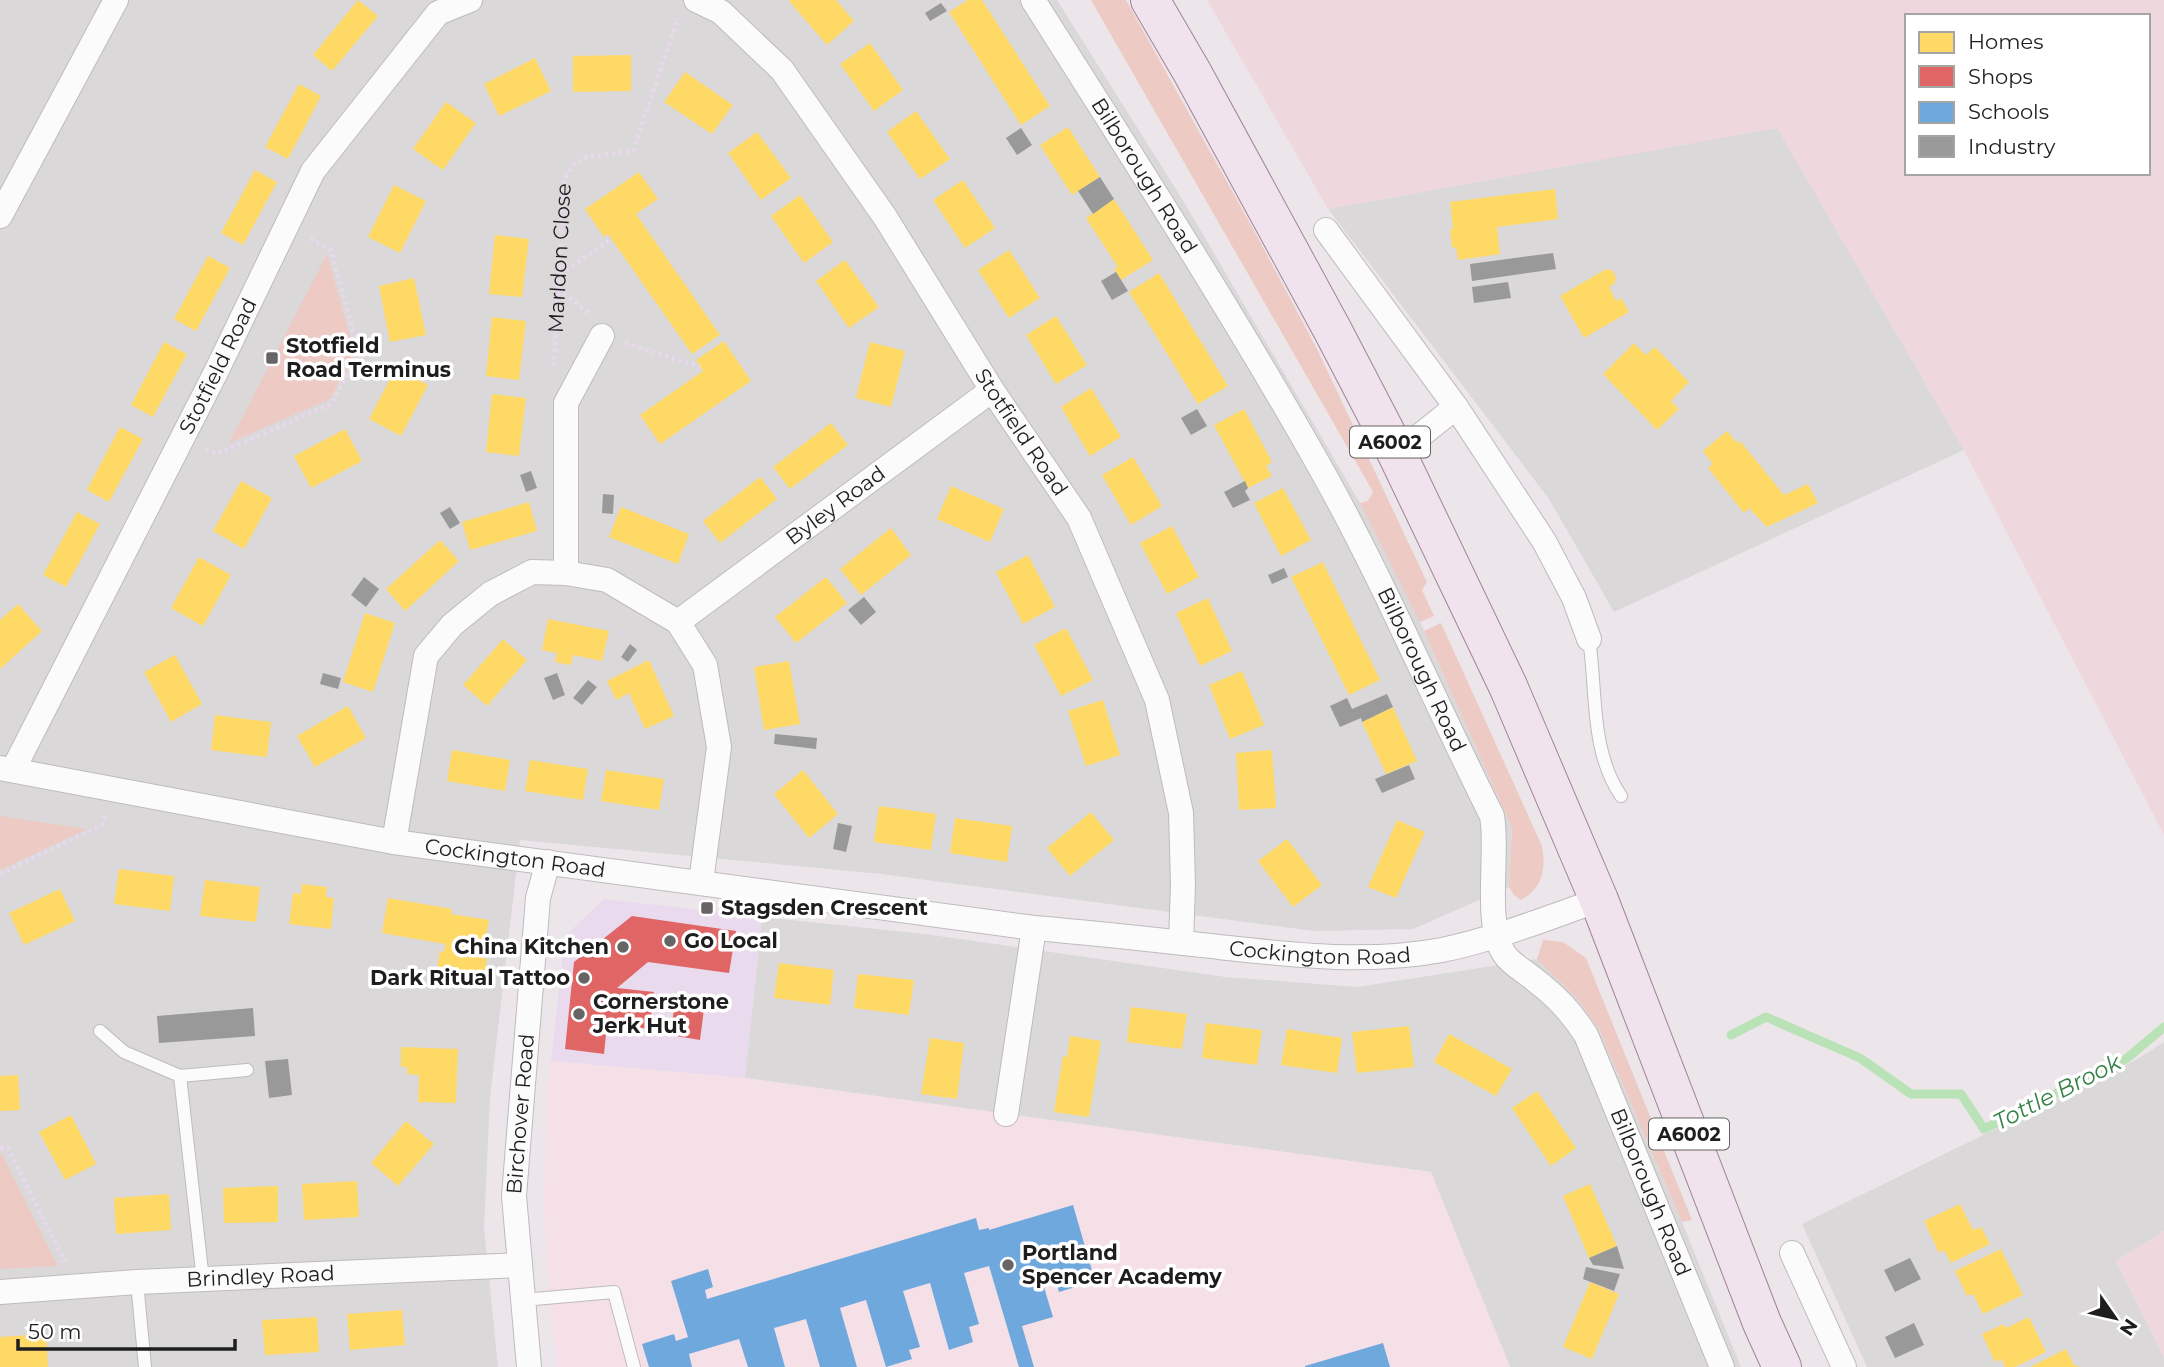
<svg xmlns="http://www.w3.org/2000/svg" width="2164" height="1367" viewBox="0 0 2164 1367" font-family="Montserrat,sans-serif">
	<rect width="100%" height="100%" fill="#ece6ea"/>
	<!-- residential -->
	<g fill="#dbd8da">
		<path d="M0 0H1057L1184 202 1360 503 1409 597 1512 828 1509 887 1413 929 1314 931 881 874 520 840 490 1098 484 1228 498 1367H0Z"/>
		<path d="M1777 127 1964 450 1614 612 1549 499 1328 209Z"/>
		<path d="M762 917 925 934 1226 977 1357 987 1537 959 1575 996 1598 1027 1682 1222 1741 1367H1510L1430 1172 745 1078Z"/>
		<path d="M2164 1042V1231L2116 1261 2164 1357V1367H1867L1802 1224 2136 1060Z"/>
	</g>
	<!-- commercial -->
	<path fill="#eadaee" d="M604 899 762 917 745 1078 551 1061 565 936Z"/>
	<!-- education -->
	<path fill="#f6e0e8" d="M551 1061 745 1078 1431 1172 1510 1367H558L551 1318 544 1211 547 1091Z"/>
	<!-- farmland -->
	<g fill="#eed8de" fill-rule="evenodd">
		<path d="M1207 0H2164V835L1964 450 1777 128 1328 209ZM1907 16H2148V173H1907Z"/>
		<path d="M2164 1231V1357L2116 1261Z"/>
	</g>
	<!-- grass -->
	<g fill="#edcbc4">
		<path d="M1091 0H1126L1257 236 1318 351 1427 582 1422 590 1434 616 1420 622 1360 503 1368 501 1373 492Z"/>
		<path d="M327 254 355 353 330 399 229 443Z"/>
		<path d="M1441 623 1542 846C1546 869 1543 888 1521 900L1514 895 1509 887 1512 828 1424 631Z"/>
		<path d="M0 816 87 829 0 870Z"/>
		<path d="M1543 940 1563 942 1586 958 1692 1220 1682 1222 1598 1027 1575 996 1537 959Z"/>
		<path d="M0 1154H2L58 1266 0 1269Z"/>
	</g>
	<!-- homes -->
	<g fill="#ffd966">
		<path d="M358 0 378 16 332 71 313 55Z"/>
		<path d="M790 0H836L854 21 827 45 789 1Z"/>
		<path d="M968 0H982L1050 106 1021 125 949 12Z"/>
		<path d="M870 43 903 90 874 111 840 64Z"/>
		<path d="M631 55V91L573 92V56Z"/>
		<path d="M535 58 551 91 499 116 484 84Z"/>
		<path d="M685 72 733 105 712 134 664 102Z"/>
		<path d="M299 84 321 96 288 159 265 147Z"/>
		<path d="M446 102 476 123 443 170 413 149Z"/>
		<path d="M916 111 950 159 920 179 887 132Z"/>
		<path d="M1068 127 1100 177 1072 195 1040 145Z"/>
		<path d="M757 132 791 178 761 200 728 153Z"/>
		<path d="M255 170 277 182 243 245 221 233Z"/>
		<path d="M639 172 658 199 636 214 720 335 692 354 608 234 604 237 585 209Z"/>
		<path d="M963 180 995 228 965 248 933 200Z"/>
		<path d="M394 185 426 201 400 253 368 237Z"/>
		<path d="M1555 189 1558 219 1497 227 1500 254 1458 260 1456 247 1452 248 1450 229H1453L1450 202Z"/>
		<path d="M800 195 833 242 804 263 771 216Z"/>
		<path d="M1114 199 1153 260 1121 280 1114 269 1118 267 1086 218Z"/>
		<path d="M495 235 529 239 522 297 489 294Z"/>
		<path d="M1009 250 1040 298 1009 318 978 270Z"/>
		<path d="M208 256 230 268 196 331 174 319Z"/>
		<path d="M845 260 879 307 849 328 816 281Z"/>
		<path d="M1606 269 1613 271 1616 278 1614 284 1609 287 1616 301 1621 298 1629 312 1584 338 1560 296Z"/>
		<path d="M1159 273 1228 386 1198 404 1129 292Z"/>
		<path d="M414 278 426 335 390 342 379 286Z"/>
		<path d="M1056 316 1087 365 1056 384 1026 335Z"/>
		<path d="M492 317 526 321 519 380 486 376Z"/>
		<path d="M724 341 751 381 660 444 640 415 703 371 696 360Z"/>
		<path d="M164 342 187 354 153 417 131 405Z"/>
		<path d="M870 342 905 351 891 407 856 398Z"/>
		<path d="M1634 343 1646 355 1655 347 1689 382 1671 401 1679 409 1657 430 1603 374Z"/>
		<path d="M396 368 428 385 401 436 369 419Z"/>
		<path d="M1091 388 1121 437 1090 456 1061 407Z"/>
		<path d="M492 394 526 398 519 456 486 452Z"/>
		<path d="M1244 409 1272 462 1266 466 1272 476 1248 488 1214 425Z"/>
		<path d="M831 423 848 445 790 489 773 467Z"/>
		<path d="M120 427 143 439 109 502 87 490Z"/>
		<path d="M345 429 362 461 311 488 294 456Z"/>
		<path d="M1727 431 1737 443 1740 441 1784 495 1808 484 1818 503 1767 527 1749 508 1744 513 1708 468 1713 464 1703 451Z"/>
		<path d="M1133 457 1162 506 1131 525 1102 475Z"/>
		<path d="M760 477 777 499 720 543 703 521Z"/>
		<path d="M241 481 272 498 244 549 213 531Z"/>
		<path d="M951 486 1004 509 990 542 937 519Z"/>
		<path d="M1283 488 1311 540 1281 556 1254 503Z"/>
		<path d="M529 502 537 531 470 550 462 522Z"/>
		<path d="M621 507 689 534 678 564 609 537Z"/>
		<path d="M77 512 100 524 66 587 43 575Z"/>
		<path d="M1172 526 1199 577 1167 594 1140 543Z"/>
		<path d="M891 528 911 555 861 595 840 569Z"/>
		<path d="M440 540 459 561 405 611 386 589Z"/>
		<path d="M1028 555 1055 607 1023 624 996 572Z"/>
		<path d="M199 557 231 575 203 626 171 608Z"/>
		<path d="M1323 562 1380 680 1349 695 1291 577Z"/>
		<path d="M826 577 847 603 796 643 775 617Z"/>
		<path d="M1208 598 1232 651 1200 666 1176 613Z"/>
		<path d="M18 604 42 631 0 669V620Z"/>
		<path d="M365 613 395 623 373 692 343 682Z"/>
		<path d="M548 619 609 631 602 661 573 655 571 665 555 662 557 653 542 650Z"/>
		<path d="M1066 628 1093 680 1061 696 1034 645Z"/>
		<path d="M503 639 527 660 487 706 463 685Z"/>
		<path d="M175 655 202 704 171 722 144 672Z"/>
		<path d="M649 660 674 716 645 729 629 693 616 700 607 681Z"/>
		<path d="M789 661 800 724 764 730 754 667Z"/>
		<path d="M1242 671 1264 725 1230 739 1209 685Z"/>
		<path d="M1103 700 1120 755 1086 766 1068 711Z"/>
		<path d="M348 706 366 738 315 767 297 736Z"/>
		<path d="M1393 707 1417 761 1386 774 1362 722Z"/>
		<path d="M215 715 271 722 267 757 211 750Z"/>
		<path d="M452 750 510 760 505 791 447 781Z"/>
		<path d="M1272 750 1276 808 1239 810 1236 753Z"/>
		<path d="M530 760 588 769 583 800 525 791Z"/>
		<path d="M606 770 664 779 659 810 601 801Z"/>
		<path d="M803 770 838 814 809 838 774 794Z"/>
		<path d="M879 806 936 814 931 850 874 842Z"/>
		<path d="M1091 812 1114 840 1070 876 1047 848Z"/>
		<path d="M955 818 1012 826 1007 862 950 853Z"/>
		<path d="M1397 820 1425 832 1396 898 1368 887Z"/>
		<path d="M1287 839 1322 885 1293 907 1258 861Z"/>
		<path d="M119 869 174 876 170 911 114 904Z"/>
		<path d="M205 880 260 887 256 922 200 916Z"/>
		<path d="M302 884 327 887 326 897 334 898 331 929 289 924 293 893 301 894Z"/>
		<path d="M60 889 75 921 24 945 9 913Z"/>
		<path d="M388 898 452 909 451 914 489 920 482 958 487 959 482 989 435 980 440 951 444 952 445 944 382 933Z"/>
		<path d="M779 963 834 970 830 1005 774 998Z"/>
		<path d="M858 974 914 980 909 1015 854 1008Z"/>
		<path d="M1131 1007 1187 1014 1182 1049 1127 1042Z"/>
		<path d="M1206 1023 1262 1030 1257 1065 1202 1058Z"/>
		<path d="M1409 1026 1414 1067 1357 1073 1352 1032Z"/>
		<path d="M1287 1029 1342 1038 1337 1073 1281 1065Z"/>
		<path d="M1449 1034 1512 1069 1496 1096 1434 1062Z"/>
		<path d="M1070 1036 1101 1041 1089 1117 1054 1112 1063 1056 1067 1057Z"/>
		<path d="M930 1038 964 1043 957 1099 921 1094Z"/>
		<path d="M401 1047 458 1049 456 1103 418 1102 419 1075 407 1074V1067H401Z"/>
		<path d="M18 1075 20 1110 0 1111V1076Z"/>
		<path d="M1537 1091 1576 1148 1551 1166 1512 1108Z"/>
		<path d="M71 1115 96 1164 65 1180 39 1132Z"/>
		<path d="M406 1121 434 1144 398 1186 371 1163Z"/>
		<path d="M357 1181 359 1217 304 1220 302 1184Z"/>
		<path d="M1590 1184 1617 1246 1589 1258 1563 1196Z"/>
		<path d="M278 1186V1222L224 1223 223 1188Z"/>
		<path d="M169 1194 171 1230 116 1234 114 1198Z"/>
		<path d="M1960 1204 1973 1230 1981 1227 1990 1244 1951 1263 1944 1250 1939 1253 1924 1221Z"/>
		<path d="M2001 1249 2023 1295 1983 1314 1973 1294 1967 1296 1955 1271Z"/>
		<path d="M1590 1282 1619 1294 1592 1359 1563 1347Z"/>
		<path d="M402 1310 405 1345 350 1350 347 1314Z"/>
		<path d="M317 1317 319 1352 265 1355 262 1320Z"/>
		<path d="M2029 1317 2046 1352 2015 1367H2005L2001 1359 1995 1362 1982 1334 2004 1324 2006 1328Z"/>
		<path d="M46 1334 48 1367H0V1337Z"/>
		<path d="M2066 1349 2074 1365 2080 1367H2030Z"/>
	</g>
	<!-- shops -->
	<g fill="#e06666">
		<path d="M632 916 736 931 729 973 648 962 617 988 654 992 650 1029 607 1024 604 1054 565 1049 574 962Z"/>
		<path d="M676 997 705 1001 700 1040 670 1035Z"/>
	</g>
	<!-- schools -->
	<g fill="#6fa8dc">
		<path d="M1073 1205 1095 1281 1059 1292 1053 1270 1040 1274 1053 1317 1022 1326 1034 1367H1019L989 1266 964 1273 979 1324 969 1327 973 1342 949 1350 930 1283 903 1291 920 1347 909 1350 912 1359 886 1367 866 1300 840 1308 857 1367H820L806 1319 774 1328 785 1367H748L739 1339 689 1354 692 1367H649L642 1344 674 1334 676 1341 688 1337 671 1281 708 1269 713 1287 705 1290 707 1299 976 1218 979 1230 989 1228V1230Z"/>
		<path d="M1383 1343 1390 1367H1305V1366Z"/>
	</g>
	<!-- industry -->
	<g fill="#999">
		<path d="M941 3 947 11 930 21 925 13Z"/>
		<path d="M1021 128 1032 145 1017 155 1006 138Z"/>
		<path d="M1100 177 1114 199 1093 214 1078 191Z"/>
		<path d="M1553 253 1556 269 1472 281 1470 264Z"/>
		<path d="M1116 272 1128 291 1112 300 1101 281Z"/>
		<path d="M1508 282 1511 298 1474 303 1472 287Z"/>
		<path d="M1197 409 1207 426 1191 435 1181 418Z"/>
		<path d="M531 471 537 488 526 492 520 475Z"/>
		<path d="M1245 481 1248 488 1245 491 1250 500 1233 508 1224 492Z"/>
		<path d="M603 494 614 495 613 514 602 513Z"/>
		<path d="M450 507 460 523 450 529 440 513Z"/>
		<path d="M1284 568 1288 577 1272 584 1268 575Z"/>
		<path d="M364 577 379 589 366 607 351 595Z"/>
		<path d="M864 597 876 612 861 625 848 610Z"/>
		<path d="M630 644 637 650 628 662 621 657Z"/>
		<path d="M323 673 341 678 338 689 320 684Z"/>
		<path d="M557 673 565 695 553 700 544 678Z"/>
		<path d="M588 680 597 687 582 705 573 698Z"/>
		<path d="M1387 694 1393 707 1362 722 1361 718 1340 727 1330 706 1347 698 1352 709Z"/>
		<path d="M775 734 817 738 816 749 774 744Z"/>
		<path d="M1409 765 1415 779 1382 793 1375 779Z"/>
		<path d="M838 823 852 826 846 852 833 849Z"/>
		<path d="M253 1008 255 1036 159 1043 157 1016Z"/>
		<path d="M288 1059 292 1095 269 1098 265 1061Z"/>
		<path d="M1617 1246 1624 1269 1593 1265 1589 1258Z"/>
		<path d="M1910 1258 1921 1279 1895 1292 1884 1270Z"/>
		<path d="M1586 1267 1620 1274 1614 1291 1583 1279Z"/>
		<path d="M1914 1323 1924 1345 1895 1358 1885 1337Z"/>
	</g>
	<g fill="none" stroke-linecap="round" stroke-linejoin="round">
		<!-- stream -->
		<path stroke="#bae2b7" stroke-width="9" d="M1731 1035 1766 1017 1860 1058 1911 1094H1961L1984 1129 2126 1059 2164 1027"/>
		<defs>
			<g id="lane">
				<path d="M1589 639C1597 691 1590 751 1621 796"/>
				<path d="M100 1031 124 1052 180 1076 247 1070"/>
				<path d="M180 1076 203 1280"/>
				<path d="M137 1282 145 1367"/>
				<path d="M523 1300 614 1292 634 1367"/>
			</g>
			<g id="street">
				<path id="s2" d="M696 0 721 12 782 70 885 217 992 390 1079 518 1157 700 1181 813 1183 885 1181 942"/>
				<path id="s3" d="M1033 0C1131 155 1231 309 1321 469 1384 581 1434 701 1492 816 1499 853 1483 925 1505 955 1512 965 1526 972 1535 980 1557 997 1571 1012 1586 1035L1722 1367"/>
				<path d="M0 216 116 0"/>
				<path d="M1326 230 1456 407 1544 541 1574 598 1589 639"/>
				<path d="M1397 454 1456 407"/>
				<path d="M566 573V403L602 336"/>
				<path id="s4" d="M678 622 992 390"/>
				<path id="s5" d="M0 768 394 842 1034 928C1096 933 1157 940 1219 947 1293 955 1367 964 1442 950 1495 939 1547 918 1599 900"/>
				<path id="s6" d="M13 770 216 372 313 171 438 13 470 0"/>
				<path d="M394 842 426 656 452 625 490 594 532 572 566 573 607 580 678 622 705 665 719 747 701 882"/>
				<path d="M1006 1114 1034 928"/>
				<path d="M1792 1253 1844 1367"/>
				<path id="s7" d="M0 1292 137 1282 520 1265"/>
				<path id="s8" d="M529 1367 514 1196 538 898 548 862"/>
			</g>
			<path id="primary" d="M1150 0 1192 72 1333 331 1397 454 1508 686 1599 900 1762 1323 1782 1367"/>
		</defs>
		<!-- lane casing -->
		<use href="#lane" stroke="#bebbbd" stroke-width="14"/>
		<!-- street casing -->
		<use href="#street" stroke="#bebbbd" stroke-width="26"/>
		<!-- primary casing -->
		<use href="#primary" stroke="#a28296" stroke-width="40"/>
		<!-- path -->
		<g stroke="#e8d8eb" stroke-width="4.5" stroke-dasharray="3.5 3.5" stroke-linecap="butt">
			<path d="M560 274 612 239"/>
			<path d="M558 289 591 315"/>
			<path d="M625 343 700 367"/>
			<path id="s1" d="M554 366 564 181 572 166 586 157 633 151 678 18"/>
			<path d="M206 448 217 454 331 404 359 353 331 250 309 238"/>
			<path d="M0 874 102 825 106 812"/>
			<path d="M0 1148H8L65 1262"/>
		</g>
		<!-- lane -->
		<use href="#lane" stroke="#fcfbfc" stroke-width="12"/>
		<!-- street -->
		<use href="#street" stroke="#fcfbfc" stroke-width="24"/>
		<!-- primary -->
		<use href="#primary" stroke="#f1e3ed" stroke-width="38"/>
	</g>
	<!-- markers -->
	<g fill="#666465" stroke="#fff" stroke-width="2.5">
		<rect x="265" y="351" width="14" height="14" rx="3.5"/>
		<rect x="700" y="901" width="14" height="14" rx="3.5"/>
		<circle cx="670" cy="941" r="7"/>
		<circle cx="623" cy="947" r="7"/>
		<circle cx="584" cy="978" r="7"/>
		<circle cx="579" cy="1014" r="7"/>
		<circle cx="1008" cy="1265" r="7"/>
	</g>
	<g text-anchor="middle" stroke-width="7" stroke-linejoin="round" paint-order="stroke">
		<!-- shield labels -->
		<g fill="#fff" stroke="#626262" stroke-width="2">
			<rect x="1350" y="426.5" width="80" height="31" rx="5"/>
			<rect x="1649" y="1118.5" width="80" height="31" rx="5"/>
		</g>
		<g font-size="19" font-weight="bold" fill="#1e1e1e">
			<text x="1390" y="449">A6002</text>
			<text x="1689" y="1141">A6002</text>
		</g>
		<!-- street labels -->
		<g font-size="21" fill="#1e1e1e" stroke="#fff">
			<text dy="7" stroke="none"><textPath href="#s3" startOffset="208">Bilborough Road</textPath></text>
			<text dy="7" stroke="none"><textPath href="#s1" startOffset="108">Marldon Close</textPath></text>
			<text dy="7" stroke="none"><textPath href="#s6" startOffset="453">Stotfield Road</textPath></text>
			<text dy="7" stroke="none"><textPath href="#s2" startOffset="546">Stotfield Road</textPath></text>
			<text dy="7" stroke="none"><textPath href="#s4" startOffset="196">Byley Road</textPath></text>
			<text dy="7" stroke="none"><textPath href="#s3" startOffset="775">Bilborough Road</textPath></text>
			<text dy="7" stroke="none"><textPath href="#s5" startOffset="523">Cockington Road</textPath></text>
			<text dy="7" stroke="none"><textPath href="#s5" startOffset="1334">Cockington Road</textPath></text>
			<text dy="7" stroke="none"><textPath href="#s8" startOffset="254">Birchover Road</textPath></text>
			<text dy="7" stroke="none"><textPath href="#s3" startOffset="1363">Bilborough Road</textPath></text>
			<text dy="7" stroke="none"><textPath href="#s7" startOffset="261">Brindley Road</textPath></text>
		</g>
		<!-- poi labels -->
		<g font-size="21" font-weight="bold" fill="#1e1e1e" stroke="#fff" text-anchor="start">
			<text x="286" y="353">Stotfield<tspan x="286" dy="24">Road Terminus</tspan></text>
			<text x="721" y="915">Stagsden Crescent</text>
			<text x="684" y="948">Go Local</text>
			<text x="609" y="954" text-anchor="end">China Kitchen</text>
			<text x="570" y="985" text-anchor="end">Dark Ritual Tattoo</text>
			<text x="593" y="1009">Cornerstone<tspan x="593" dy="24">Jerk Hut</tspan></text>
			<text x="1022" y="1260">Portland<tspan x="1022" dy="24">Spencer Academy</tspan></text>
		</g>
		<!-- water labels -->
		<g font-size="23" font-style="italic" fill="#358245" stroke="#fff">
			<text transform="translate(2057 1092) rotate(-27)" y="8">Tottle Brook</text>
		</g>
	</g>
	<!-- legend -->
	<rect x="1905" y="14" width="245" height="161" fill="#ffffff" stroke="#a5a5a5" stroke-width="2"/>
	<rect x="1919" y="32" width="35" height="21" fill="#ffd966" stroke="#a5a5a5" stroke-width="2"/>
	<text x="1968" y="49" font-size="21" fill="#1e1e1e">Homes</text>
	<rect x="1919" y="66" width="35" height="21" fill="#e06666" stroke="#a5a5a5" stroke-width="2"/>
	<text x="1968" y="84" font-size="21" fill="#1e1e1e">Shops</text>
	<rect x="1919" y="102" width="35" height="21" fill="#6fa8dc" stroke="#a5a5a5" stroke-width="2"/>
	<text x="1968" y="119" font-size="21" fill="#1e1e1e">Schools</text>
	<rect x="1919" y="136" width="35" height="21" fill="#999999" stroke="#a5a5a5" stroke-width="2"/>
	<text x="1968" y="154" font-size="21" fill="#1e1e1e">Industry</text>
	<!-- north arrow -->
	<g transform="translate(2115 1318) rotate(124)" stroke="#ffffff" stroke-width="5" paint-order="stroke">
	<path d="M0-5L12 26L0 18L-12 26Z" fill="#1e1e1e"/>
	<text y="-10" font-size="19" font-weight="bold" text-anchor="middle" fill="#1e1e1e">N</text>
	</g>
	<!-- scale -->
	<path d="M18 1339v10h217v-10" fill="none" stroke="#1e1e1e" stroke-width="3.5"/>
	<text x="28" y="1339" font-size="21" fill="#1e1e1e" stroke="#ffffff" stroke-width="5" paint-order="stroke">50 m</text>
</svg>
